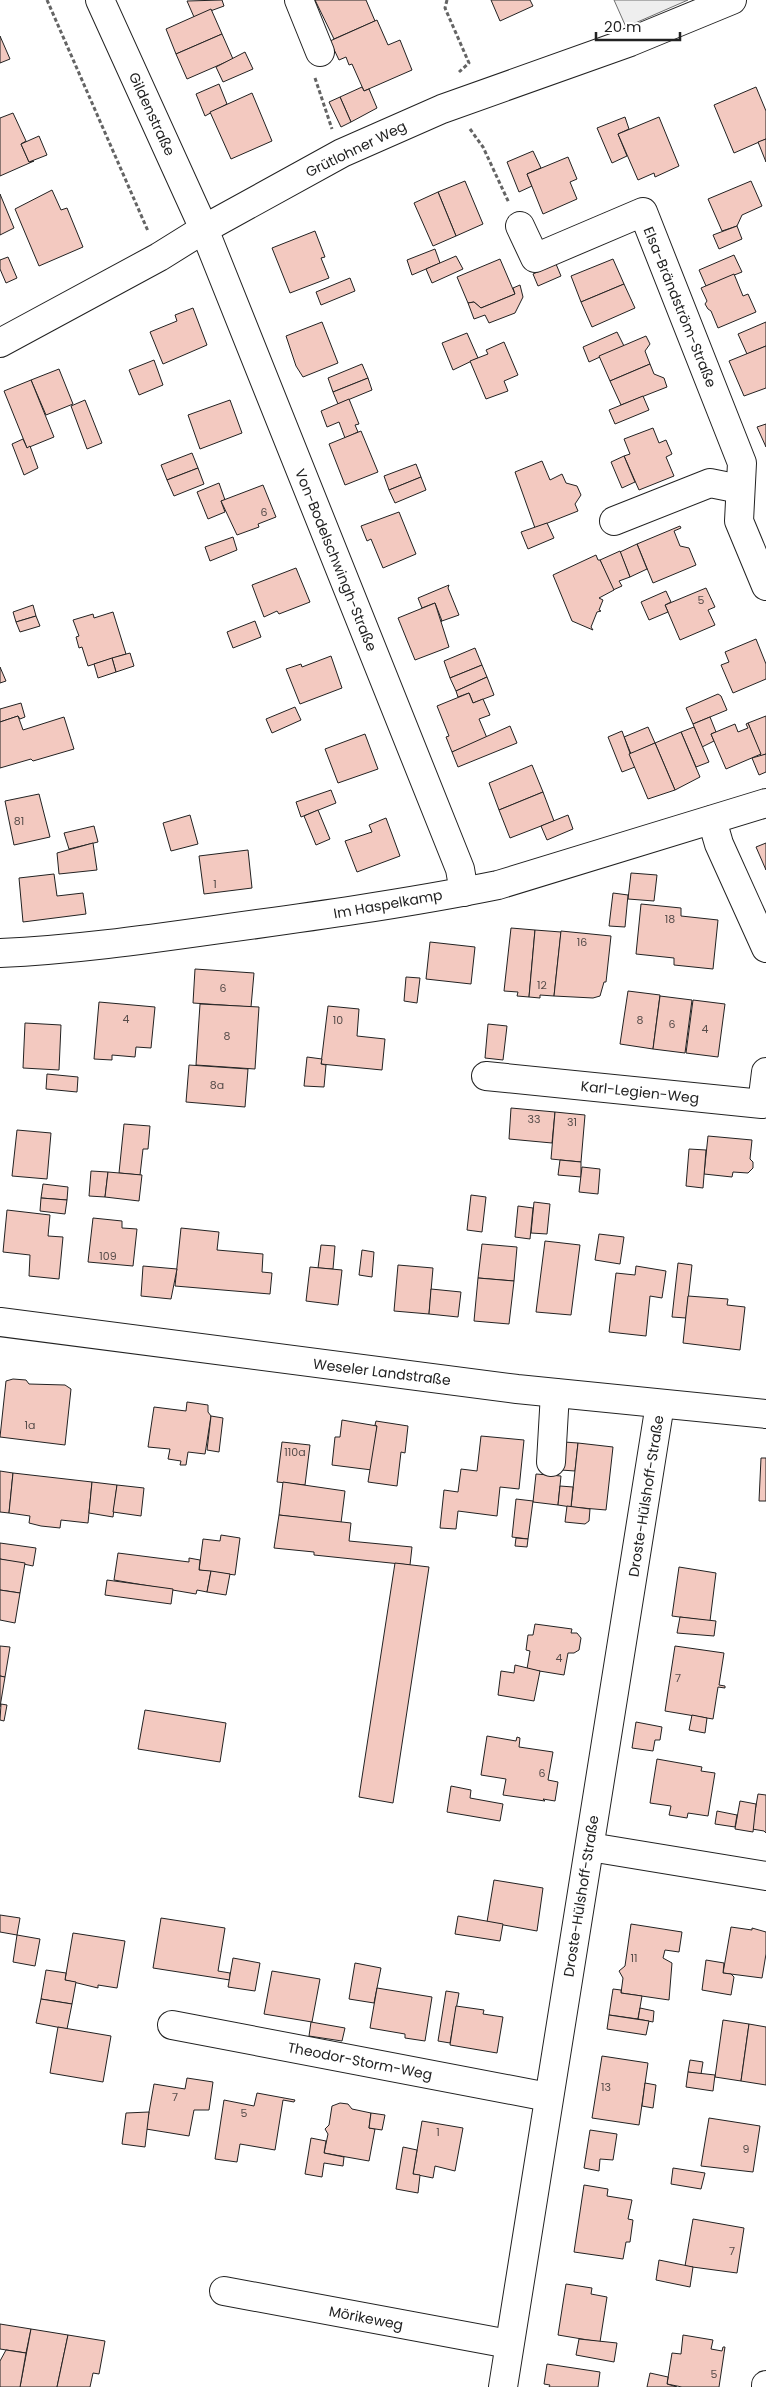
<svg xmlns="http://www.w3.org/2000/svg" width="766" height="2387" viewBox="0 0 766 2387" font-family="Poppins,sans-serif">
	<rect width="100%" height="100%" fill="#fff"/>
	<!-- green -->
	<path fill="#eee" stroke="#6f6f6f" d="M614 0H688L626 27Z"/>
	<!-- building -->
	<g fill="#f3c9c0" stroke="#222">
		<path d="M222 0 224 6 194 17 187 1Z"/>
		<path d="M315 0H366L375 21 334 39Z"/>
		<path d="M491 0H530L533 6 500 21Z"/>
		<path d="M211 9 222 34 176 54 166 29Z"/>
		<path d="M377 20 388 45 400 40 412 70 364 91 352 64 349 65 346 57 339 60 330 41Z"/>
		<path d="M222 34 233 59 187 79 176 54Z"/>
		<path d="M0 36 10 59 0 63Z"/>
		<path d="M245 52 253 69 223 82 216 67Z"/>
		<path d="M219 84 227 104 205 116 196 94Z"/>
		<path d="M362 87 364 91 369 89 377 108 351 122 340 97Z"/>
		<path d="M756 87 766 111V139L734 153 714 105Z"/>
		<path d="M252 93 272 141 231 159 210 112Z"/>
		<path d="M340 97 351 122 341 127 329 102Z"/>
		<path d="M13 113 26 141 21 144 29 162 34 161 0 176V118Z"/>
		<path d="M625 117 629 129 618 134 627 156 612 163 597 128Z"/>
		<path d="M659 117 679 166 655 177 654 173 638 180 618 134Z"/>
		<path d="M39 136 47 155 29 162 21 144Z"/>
		<path d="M766 139V162L758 142Z"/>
		<path d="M533 151 541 168 527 174 532 186 519 192 507 162Z"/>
		<path d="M568 157 577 179 570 182 577 199 543 214 527 174Z"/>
		<path d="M465 181 483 224 456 236 438 192Z"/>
		<path d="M751 181 762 206 742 215 737 226 722 231 708 199Z"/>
		<path d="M52 190 61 210 67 208 83 247 39 266 15 209Z"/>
		<path d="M438 192 456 236 433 246 414 203Z"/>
		<path d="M0 194 14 228 0 235Z"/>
		<path d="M737 226 742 239 719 249 713 235Z"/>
		<path d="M315 231 325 257 321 258 329 278 290 293 272 248Z"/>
		<path d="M435 249 440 263 412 275 407 260Z"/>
		<path d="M734 255 742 272 706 286 699 270Z"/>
		<path d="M456 256 463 269 432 283 426 269Z"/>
		<path d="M8 257 17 278 6 283 0 269V260Z"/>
		<path d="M500 259 515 294 481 308 474 302 468 303 457 277Z"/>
		<path d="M613 259 624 284 581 302 571 276Z"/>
		<path d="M556 264 561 276 538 286 533 274Z"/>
		<path d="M734 274 743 296 748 294 756 312 718 328 711 311 708 309 705 304 707 301 701 288Z"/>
		<path d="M350 278 355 291 321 305 316 292Z"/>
		<path d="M624 284 635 308 592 327 581 302Z"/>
		<path d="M520 285 523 297 515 313 489 323 485 315 474 319 468 303 474 302 481 308 515 294 513 288Z"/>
		<path d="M193 308 207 345 163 364 150 332 177 321 175 315Z"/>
		<path d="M322 322 338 363 303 377 296 366 286 336Z"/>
		<path d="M766 322V346L747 354 738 334Z"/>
		<path d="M617 332 624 346 589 362 583 347Z"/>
		<path d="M467 333 478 358 453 370 442 343Z"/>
		<path d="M646 336 650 344 645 351 650 364 610 381 599 356Z"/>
		<path d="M504 342 518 375 504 381 508 391 486 399 470 361 488 354 486 350Z"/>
		<path d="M766 346V388L744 396 729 361Z"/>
		<path d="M154 360 163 385 139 395 129 370Z"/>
		<path d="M362 364 368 378 333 392 328 378Z"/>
		<path d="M650 364 654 374 664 378 667 387 621 405 610 381Z"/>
		<path d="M59 369 73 404 46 415 31 380Z"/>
		<path d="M368 378 372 390 338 404 333 392Z"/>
		<path d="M31 380 54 437 27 448 4 391Z"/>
		<path d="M643 396 649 410 615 424 609 410Z"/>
		<path d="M349 399 359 424 355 425 358 432 345 438 339 422 327 427 321 411Z"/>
		<path d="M85 400 102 443 87 449 71 406Z"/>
		<path d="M230 400 242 433 200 449 188 415Z"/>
		<path d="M766 424V447L757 427Z"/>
		<path d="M653 428 659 443 666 440 672 454 666 457 674 476 639 490 624 456 630 454 624 439Z"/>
		<path d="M361 431 378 472 345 485 329 444Z"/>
		<path d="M23 439 27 448 30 446 38 468 24 475 12 444Z"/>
		<path d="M192 453 198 468 167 480 161 465Z"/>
		<path d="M624 456 635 482 622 488 611 462Z"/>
		<path d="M542 461 550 480 562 474 566 483 577 486 581 495 575 504 578 511 535 528 515 472Z"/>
		<path d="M416 464 421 477 389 490 384 476Z"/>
		<path d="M198 468 204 484 174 496 167 480Z"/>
		<path d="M421 477 426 490 395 503 389 490Z"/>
		<path d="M219 483 225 500 221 501 225 512 208 519 197 492Z"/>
		<path d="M263 485 276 517 258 524 259 527 237 535 221 501Z"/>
		<path d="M399 512 416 554 383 568 371 539 367 541 361 526Z"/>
		<path d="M547 523 554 538 528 549 521 532Z"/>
		<path d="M680 526 681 528 674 531 680 546 689 548 696 565 653 583 637 544Z"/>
		<path d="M233 537 237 550 210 561 205 547Z"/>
		<path d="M637 544 647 569 630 577 620 552Z"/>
		<path d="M620 551 630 577 619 581 622 586 613 590 600 560Z"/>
		<path d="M596 555 598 560H600L614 590 599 598 603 600 599 610 601 611 597 612 591 627 593 630 572 621 553 575Z"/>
		<path d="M296 568 310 602 279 614 277 611 264 617 252 585Z"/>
		<path d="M449 585 448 588 459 615 439 622 442 621 435 603 422 608 418 598Z"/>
		<path d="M706 588 715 607 708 610 715 625 680 640 665 605Z"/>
		<path d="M666 591 671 602 665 605 668 612 649 620 641 602Z"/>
		<path d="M435 603 449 647 415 660 398 618Z"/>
		<path d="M33 605 36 616 16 622 13 612Z"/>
		<path d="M113 612 126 654 88 666 82 647 79 648 76 637 79 636 73 620 93 614 94 618Z"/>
		<path d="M36 616 40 626 20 632 16 622Z"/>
		<path d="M255 621 261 637 233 648 227 632Z"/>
		<path d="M756 639 766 664V679L733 693 721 665 729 662 725 652Z"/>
		<path d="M475 648 482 665 450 678 444 661Z"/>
		<path d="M130 653 134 666 116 672 112 658Z"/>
		<path d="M331 656 342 688 300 704 286 669 301 664 302 667Z"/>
		<path d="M112 658 116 672 98 678 94 664Z"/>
		<path d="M482 665 487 677 456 691 450 678Z"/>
		<path d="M0 667 6 681 0 683Z"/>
		<path d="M487 677 494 695 473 703 469 693 458 697 456 691Z"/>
		<path d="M469 693 473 703 483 699 490 715 479 719 487 738 452 752 446 737 449 736 437 706Z"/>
		<path d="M718 694 721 696 727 710 693 724 686 708Z"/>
		<path d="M21 703 25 717 20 719 18 716 0 722V709Z"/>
		<path d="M295 707 301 720 272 733 266 719Z"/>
		<path d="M18 716 23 730 64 717 74 749 33 761 31 759 0 768V722Z"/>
		<path d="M766 716V754L761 756 748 723Z"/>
		<path d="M710 717 716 732 711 734 714 741 702 747 693 724Z"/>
		<path d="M748 723 761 754 726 769 711 734 735 724 738 732 748 728 746 724Z"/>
		<path d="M510 726 517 743 458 767 452 752Z"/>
		<path d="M648 727 655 743 631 754 624 737Z"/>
		<path d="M694 727 709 762 696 767 681 732Z"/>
		<path d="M622 731 635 767 622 772 608 737Z"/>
		<path d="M681 732 700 777 675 790 655 743Z"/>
		<path d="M365 734 378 769 338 783 325 749Z"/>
		<path d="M655 743 675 790 648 799 629 754Z"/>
		<path d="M766 754V772L759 775 752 758Z"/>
		<path d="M532 765 543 792 499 810 489 783Z"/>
		<path d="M331 790 336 803 301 817 296 802Z"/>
		<path d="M543 792 554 821 510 838 499 810Z"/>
		<path d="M39 794 50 837 14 845 5 801Z"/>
		<path d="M318 810 330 839 316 845 304 816Z"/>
		<path d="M190 815 198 844 171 851 163 823Z"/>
		<path d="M568 815 573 829 547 840 541 826Z"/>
		<path d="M386 818 400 856 357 872 345 841 372 832 369 825Z"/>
		<path d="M94 826 98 842 69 849 64 833Z"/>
		<path d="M93 843 97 870 59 874 57 853Z"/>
		<path d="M766 843V870L756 847Z"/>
		<path d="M248 850 252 888 204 894 199 856Z"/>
		<path d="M631 873 657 875 654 901 628 899Z"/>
		<path d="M54 874 57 896 83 893 86 914 23 922 19 878Z"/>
		<path d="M613 893 628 895 625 927 609 926Z"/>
		<path d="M641 904 681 908V916L718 920 713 969 674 965V958L636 954Z"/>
		<path d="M511 928 535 930 529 997 517 996 518 992 504 991Z"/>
		<path d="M535 930 561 932 554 996 540 995V998L529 997Z"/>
		<path d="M561 931 611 936 606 982H604L600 996 593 998 554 996Z"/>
		<path d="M430 942 475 947 471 984 426 979Z"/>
		<path d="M195 969 254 973 251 1007 193 1003Z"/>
		<path d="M406 977 420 978 417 1003 404 1001Z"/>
		<path d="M628 991 660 995 653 1049 620 1044Z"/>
		<path d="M660 996 692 1000 685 1053 653 1049Z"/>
		<path d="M693 1000 725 1004 718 1057 686 1053Z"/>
		<path d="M99 1002 155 1007 151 1048 136 1047 135 1057 112 1055V1060L94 1059Z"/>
		<path d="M200 1004 259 1007 255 1069 196 1065Z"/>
		<path d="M328 1006 359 1009 357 1036 385 1039 382 1070 321 1064Z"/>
		<path d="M25 1023 61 1025 59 1070 23 1068Z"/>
		<path d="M488 1024 507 1026 503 1060 485 1058Z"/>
		<path d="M307 1057 322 1059 321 1064 326 1065 324 1087 304 1086Z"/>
		<path d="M189 1065 248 1069 245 1107 186 1102Z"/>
		<path d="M47 1074 78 1077 77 1092 46 1089Z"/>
		<path d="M511 1108 555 1112 552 1143 509 1139Z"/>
		<path d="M555 1112 585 1115 581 1162 551 1159Z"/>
		<path d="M124 1124 150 1126 148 1149H143L140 1175 119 1173Z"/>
		<path d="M17 1130 51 1133 47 1179 12 1176Z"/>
		<path d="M708 1136 752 1140 750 1159 753 1162V1168L748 1173 733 1172 732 1177 704 1174Z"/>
		<path d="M689 1149 706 1150 703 1188 686 1186Z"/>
		<path d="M560 1160 581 1162V1177L558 1175Z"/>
		<path d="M582 1167 600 1169 598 1194 579 1192Z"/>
		<path d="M91 1171 108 1172 105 1197 89 1196Z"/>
		<path d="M108 1172 142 1175 139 1201 105 1197Z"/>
		<path d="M43 1184 68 1187 67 1200 41 1198Z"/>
		<path d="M471 1195 486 1197 482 1232 467 1230Z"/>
		<path d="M41 1198 67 1200 65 1214 40 1211Z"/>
		<path d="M534 1202 550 1204 547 1234 531 1233Z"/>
		<path d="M518 1206 533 1208 530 1239 515 1237Z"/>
		<path d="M7 1210 50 1215 48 1236 63 1237 59 1279 29 1276 30 1255 3 1252Z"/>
		<path d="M93 1218 122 1221V1228L137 1229 133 1266 88 1262Z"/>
		<path d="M181 1228 219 1232 217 1250 263 1254 262 1272 272 1273 270 1294 175 1286Z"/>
		<path d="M599 1234 624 1237 620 1264 595 1260Z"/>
		<path d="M545 1241 580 1245 571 1315 536 1312Z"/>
		<path d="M482 1244 517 1247 514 1281 478 1278Z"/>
		<path d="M321 1245 335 1246 333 1269 318 1268Z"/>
		<path d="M362 1250 374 1252 372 1277 359 1275Z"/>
		<path d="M678 1263 692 1265 686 1318 672 1317Z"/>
		<path d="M398 1265 433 1268 429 1314 394 1311Z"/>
		<path d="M143 1266 177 1269 171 1299 141 1296Z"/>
		<path d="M636 1266 666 1271 662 1298 650 1296 646 1336 609 1332 616 1273 635 1275Z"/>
		<path d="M310 1267 342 1270 338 1305 306 1301Z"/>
		<path d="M478 1278 514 1281 509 1324 474 1321Z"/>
		<path d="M431 1289 461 1292 458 1317 429 1314Z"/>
		<path d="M688 1296 728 1299 727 1305 745 1307 740 1350 683 1343Z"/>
		<path d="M13 1379 26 1380 29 1384 65 1385 71 1389 65 1445 0 1437 6 1381Z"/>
		<path d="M187 1402 208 1405V1412L211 1416 205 1454 188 1452 186 1465H180L181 1461 168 1459 170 1449 148 1447 154 1407 186 1411Z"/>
		<path d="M211 1416 223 1418 219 1452 207 1450Z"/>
		<path d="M342 1420 377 1426 372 1470 332 1465 335 1437H340Z"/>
		<path d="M376 1421 408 1426 405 1453 401 1452 397 1486 368 1482 377 1426 375 1425Z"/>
		<path d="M481 1436 524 1440 519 1489 500 1487 497 1516 458 1511 456 1529 440 1528 444 1490 458 1492 461 1469 477 1471Z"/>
		<path d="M282 1442 310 1445 305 1485 277 1482Z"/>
		<path d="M564 1442 578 1443 575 1471 561 1470Z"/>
		<path d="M578 1443 613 1447 606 1510 571 1507Z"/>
		<path d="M761 1458H766V1501H759Z"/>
		<path d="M0 1471 13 1473 9 1513 0 1512Z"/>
		<path d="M13 1473 92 1482 88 1523 61 1520 60 1528 41 1526 29 1523 30 1516 9 1513Z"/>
		<path d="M536 1474 561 1476 558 1505 533 1502Z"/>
		<path d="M92 1482 117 1485 113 1517 89 1513Z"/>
		<path d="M283 1482 345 1491 341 1523 279 1515Z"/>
		<path d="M117 1485 144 1488 141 1516 113 1512Z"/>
		<path d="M560 1486 573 1487 571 1507 558 1505Z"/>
		<path d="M516 1499 533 1501 528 1539 512 1537Z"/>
		<path d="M567 1506 590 1509 589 1521 585 1524 565 1522Z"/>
		<path d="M279 1515 351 1523 349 1541 412 1547 410 1565 314 1555V1552L274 1548Z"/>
		<path d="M221 1535 240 1538 235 1575 199 1570 203 1539 220 1541Z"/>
		<path d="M516 1538 528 1539 527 1547 515 1546Z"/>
		<path d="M0 1543 36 1548 33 1566 0 1559Z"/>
		<path d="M118 1553 189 1562V1558L200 1560 199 1570 211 1571 207 1592 197 1590 196 1594 114 1580Z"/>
		<path d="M0 1559 25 1563 20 1593 0 1590Z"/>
		<path d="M395 1563 429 1567 393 1803 359 1797Z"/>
		<path d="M679 1567 716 1573 710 1621 672 1616Z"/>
		<path d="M211 1571 230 1574 226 1595 207 1592Z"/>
		<path d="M107 1580 173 1589 171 1604 105 1595Z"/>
		<path d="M0 1590 20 1593 15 1623 0 1620Z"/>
		<path d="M680 1617 716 1621 714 1636 677 1633Z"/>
		<path d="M535 1624 572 1629 571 1633H577L581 1638 579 1650 574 1653H568L564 1675 527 1669 530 1651 526 1650 528 1635H533Z"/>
		<path d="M0 1646 10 1647 5 1677 0 1676Z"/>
		<path d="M675 1646 724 1653 719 1685 725 1686V1688L718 1687 713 1719 665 1711Z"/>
		<path d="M515 1665 540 1671 534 1701 498 1695 501 1671 514 1673Z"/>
		<path d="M0 1676 5 1677 0 1707Z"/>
		<path d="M1 1704 7 1705 4 1721 0 1720Z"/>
		<path d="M145 1710 226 1723 220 1762 138 1749Z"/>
		<path d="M692 1715 707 1718 705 1733 689 1730Z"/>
		<path d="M636 1722 662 1727 660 1740H655L653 1751 632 1748Z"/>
		<path d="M487 1736 516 1741 517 1737 520 1738 519 1747 553 1752 548 1780 558 1782 555 1801 543 1799 545 1801 503 1795 506 1779 481 1775Z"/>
		<path d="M657 1759 702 1767 701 1771 715 1773 708 1816 688 1813 687 1818 669 1815 671 1806 650 1803Z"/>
		<path d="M451 1786 471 1790 470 1798 503 1804 500 1821 447 1812Z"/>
		<path d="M758 1794 766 1795V1833L764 1831 752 1829Z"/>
		<path d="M740 1801 756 1804 753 1832 735 1829Z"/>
		<path d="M717 1811 737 1815 735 1827 715 1824Z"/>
		<path d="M494 1880 543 1888 537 1931 487 1922Z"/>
		<path d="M0 1915 20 1918 17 1935 0 1932Z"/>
		<path d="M458 1916 503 1924 500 1941 455 1934Z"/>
		<path d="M161 1918 225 1928 218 1971 230 1973V1980L153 1968Z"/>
		<path d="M631 1924 682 1932 679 1952 665 1950 663 1958 672 1963 669 2000 621 1993 623 1978 619 1971 625 1966Z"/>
		<path d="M731 1927 752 1930V1928L766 1932V1954L762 1978 723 1973Z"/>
		<path d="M73 1933 125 1941 117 1988 98 1985V1988L65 1980Z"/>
		<path d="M17 1935 40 1939 35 1966 13 1962Z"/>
		<path d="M233 1958 260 1963 255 1991 228 1987Z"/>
		<path d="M706 1960 724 1963 723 1973 731 1974 734 1977 731 1995 702 1990Z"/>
		<path d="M355 1963 381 1968 374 2003 349 1999Z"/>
		<path d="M46 1970 66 1973 65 1980 76 1982 72 2004 41 1999Z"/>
		<path d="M272 1971 320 1979 312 2022 264 2014Z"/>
		<path d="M377 1988 432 1997 425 2041 405 2038V2034L370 2028Z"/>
		<path d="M613 1989 621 1990V1993L642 1996 638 2019 609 2015Z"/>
		<path d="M446 1991 459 1993 450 2043 438 2041Z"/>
		<path d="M41 1999 72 2004 67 2029 36 2023Z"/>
		<path d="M456 2006 484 2010 483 2014 503 2017 497 2053 450 2045Z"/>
		<path d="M640 2008 654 2011 653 2022 638 2019Z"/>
		<path d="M609 2015 649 2021 646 2035 607 2029Z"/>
		<path d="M723 2020 749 2024 741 2081 715 2077Z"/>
		<path d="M311 2022 345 2028 342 2041 309 2036Z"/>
		<path d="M749 2024 766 2027V2085L741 2081Z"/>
		<path d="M58 2027 111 2036 103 2082 50 2073Z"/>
		<path d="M602 2056 648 2063 639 2125 592 2118Z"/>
		<path d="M690 2060 703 2062 701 2074 688 2072Z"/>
		<path d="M688 2072 715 2075 713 2091 686 2087Z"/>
		<path d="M187 2078 213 2082 209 2110H194L189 2136 146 2129 154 2084 185 2089Z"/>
		<path d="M645 2083 656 2085 653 2108 642 2106Z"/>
		<path d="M257 2093 295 2100 294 2102 283 2100 275 2150 240 2144 237 2162 215 2159 224 2100 254 2106Z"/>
		<path d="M340 2103 348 2104 352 2109 371 2113 369 2128 375 2129 369 2161 324 2153 328 2134 325 2129 329 2125 332 2106Z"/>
		<path d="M149 2112 145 2147 122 2144 126 2113Z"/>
		<path d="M371 2113 385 2115 382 2130 369 2128Z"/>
		<path d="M709 2118 760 2126 753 2172 701 2166Z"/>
		<path d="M422 2121 463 2128 455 2171 435 2166 433 2178 413 2174Z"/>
		<path d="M590 2130 617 2134 613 2160 600 2159 599 2171 584 2168Z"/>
		<path d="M311 2138 326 2141 324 2153 344 2157 343 2166 324 2163 322 2177 305 2174Z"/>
		<path d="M403 2147 417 2150 413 2174 420 2175 418 2193 396 2189Z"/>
		<path d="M673 2168 705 2173 701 2189 671 2184Z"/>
		<path d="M584 2185 608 2189 607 2196 632 2200 628 2219 633 2220 630 2242H626L623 2259 574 2252Z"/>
		<path d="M693 2219 744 2228 737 2273 685 2266Z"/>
		<path d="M659 2260 693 2267 690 2287 656 2280Z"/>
		<path d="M566 2284 592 2288 591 2294 607 2297 600 2342 558 2335Z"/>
		<path d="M0 2324 31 2329 26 2353 0 2349Z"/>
		<path d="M31 2329 68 2335 57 2387H20Z"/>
		<path d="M68 2335 105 2341 99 2374 93 2373 90 2387H57Z"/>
		<path d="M683 2335 713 2340 711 2349 722 2351 723 2347H725L719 2387H682L667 2384 672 2353 681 2354Z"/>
		<path d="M579 2339 617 2343 614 2362 576 2355Z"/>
		<path d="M6 2350 26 2353 20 2387H0V2361Z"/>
		<path d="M547 2364 600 2372 598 2387H549L550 2385 544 2384Z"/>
		<path d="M650 2373 668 2377 667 2384 677 2387H647Z"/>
	</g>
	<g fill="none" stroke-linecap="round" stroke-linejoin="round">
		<defs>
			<g id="minor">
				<path d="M100 0 204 229 460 869 464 892"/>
				<path d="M299 0 320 52"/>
				<path d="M520 226 535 258 643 212 742 463 739 521 766 586"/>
				<path d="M0 343 159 257 204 229 342 153 442 109 630 42 732 0"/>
				<path d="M614 521 710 483 740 489"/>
				<path d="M712 820 719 844 766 948"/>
				<path d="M0 953C71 950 143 940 214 930 309 917 404 904 498 885L766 803"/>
				<path d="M486 1076 762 1104 766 1072"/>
				<path d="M0 1322 517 1389 766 1414"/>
				<path d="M551 1462 555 1393"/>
				<path d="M590 1847 766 1876"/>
				<path d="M172 2025 548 2097"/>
				<path d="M224 2291 509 2344"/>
				<path d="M503 2387 660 1404"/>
				<path d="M766 2387V2385"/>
			</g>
		</defs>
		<!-- minor casing -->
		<use href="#minor" stroke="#222" stroke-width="30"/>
		<!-- path -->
		<g stroke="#646464" stroke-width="3" stroke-dasharray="4 2.5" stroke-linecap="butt">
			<path d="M47 0 148 231"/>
			<path d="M447 0 445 8 469 63 459 72"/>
			<path d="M315 78 332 129"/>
			<path d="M470 129 483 147 509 203"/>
		</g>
		<!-- minor -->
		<use href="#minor" stroke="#fff" stroke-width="28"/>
	</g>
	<g text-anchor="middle" stroke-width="4" stroke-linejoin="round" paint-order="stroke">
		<!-- number labels -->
		<g font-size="11" fill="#564c4a">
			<text x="264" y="516">6</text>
			<text x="701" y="604">5</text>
			<text x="19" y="825">81</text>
			<text x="215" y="888">1</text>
			<text x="670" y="923">18</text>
			<text x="582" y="946">16</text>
			<text x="542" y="989">12</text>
			<text x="223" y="992">6</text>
			<text x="126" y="1023">4</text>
			<text x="338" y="1024">10</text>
			<text x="640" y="1024">8</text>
			<text x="672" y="1028">6</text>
			<text x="705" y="1033">4</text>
			<text x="227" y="1040">8</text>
			<text x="217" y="1089">8a</text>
			<text x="534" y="1123">33</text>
			<text x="572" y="1126">31</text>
			<text x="108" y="1260">109</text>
			<text x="30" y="1429">1a</text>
			<text x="295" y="1456">110a</text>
			<text x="559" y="1662">4</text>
			<text x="678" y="1682">7</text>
			<text x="542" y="1777">6</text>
			<text x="634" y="1962">11</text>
			<text x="606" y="2091">13</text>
			<text x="175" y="2101">7</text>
			<text x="244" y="2117">5</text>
			<text x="438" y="2136">1</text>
			<text x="746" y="2153">9</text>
			<text x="732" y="2255">7</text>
			<text x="714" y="2378">5</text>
		</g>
		<!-- street labels -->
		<g font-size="14" fill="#222" stroke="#fff">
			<text transform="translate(152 114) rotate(65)" y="5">Gildenstraße</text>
			<text transform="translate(356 149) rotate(-26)" y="5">Grütlohner Weg</text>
			<text transform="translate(680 307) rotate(68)" y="5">Elsa-Brändström-Straße</text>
			<text transform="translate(336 560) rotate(68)" y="5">Von-Bodelschwingh-Straße</text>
			<text transform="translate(388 904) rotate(-10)" y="5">Im Haspelkamp</text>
			<text transform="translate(640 1092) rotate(6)" y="5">Karl-Legien-Weg</text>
			<text transform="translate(382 1372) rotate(7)" y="5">Weseler Landstraße</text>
			<text transform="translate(646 1496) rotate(-81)" y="5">Droste-Hülshoff-Straße</text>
			<text transform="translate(581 1896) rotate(-81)" y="5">Droste-Hülshoff-Straße</text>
			<text transform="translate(360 2061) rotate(11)" y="5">Theodor-Storm-Weg</text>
			<text transform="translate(366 2318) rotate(11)" y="5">Mörikeweg</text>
		</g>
	</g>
	<!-- scale -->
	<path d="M596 32v8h84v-8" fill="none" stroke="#222222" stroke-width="2.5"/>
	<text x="604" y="32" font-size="15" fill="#222222" stroke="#ffffff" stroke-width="4" paint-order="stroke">20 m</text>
</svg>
